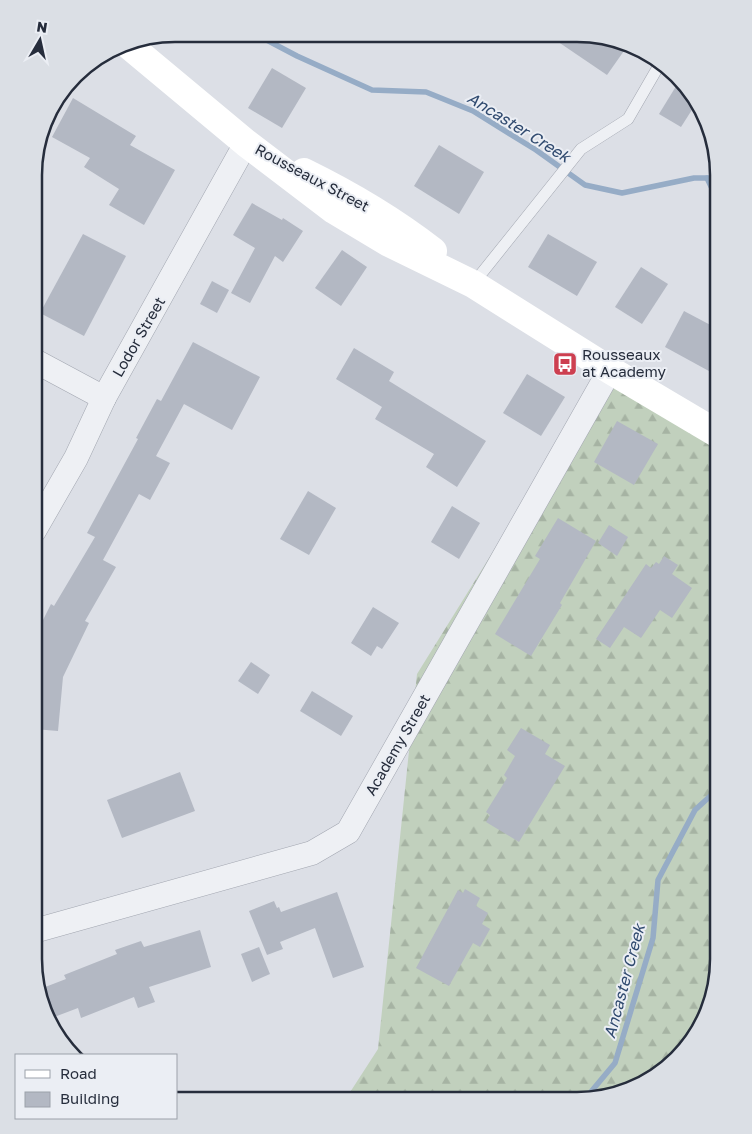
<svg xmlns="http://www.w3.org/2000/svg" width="752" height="1134" viewBox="0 0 752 1134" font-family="'Golos Text',sans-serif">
	<defs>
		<pattern id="forest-firs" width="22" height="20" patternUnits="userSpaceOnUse" patternTransform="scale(1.25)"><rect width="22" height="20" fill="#c1d0bd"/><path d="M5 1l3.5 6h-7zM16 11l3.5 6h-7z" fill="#a6b3a3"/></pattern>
	</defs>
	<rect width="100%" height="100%" fill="#dcdfe6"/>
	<!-- forest -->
	<path fill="url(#forest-firs)" d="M612 360 718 423V968L689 1044 631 1089 576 1100H345L378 1049 417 674Z"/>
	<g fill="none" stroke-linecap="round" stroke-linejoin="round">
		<!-- stream -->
		<g stroke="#96acc6" stroke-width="5.5">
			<path d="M255 34 297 56 372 90 426 92 473 111 536 150 585 185 622 193 694 178H718"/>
			<path d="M707 178 718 201"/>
			<path d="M585 1099 615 1063 653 938 658 880 695 810 718 789"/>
		</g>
	</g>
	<!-- building -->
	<g fill="#b3b8c3">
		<path d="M548 35H595L626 48 607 75Z"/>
		<path d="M272 68 306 88 282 128 248 108Z"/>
		<path d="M678 83 695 105 681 127 659 114Z"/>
		<path d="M73 98 136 136 130 145 175 170 144 225 109 205 119 189 84 167 90 158 52 137Z"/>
		<path d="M439 145 484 172 459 214 414 186Z"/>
		<path d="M252 203 282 220 283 218 303 231 283 262 275 256 250 303 231 293 255 248 233 235Z"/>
		<path d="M83 234 126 256 84 336 40 313Z"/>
		<path d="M548 234 597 262 577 296 528 267Z"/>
		<path d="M342 250 367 267 341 306 315 288Z"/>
		<path d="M641 267 668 284 642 324 615 307Z"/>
		<path d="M212 281 229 290 217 313 200 304Z"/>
		<path d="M684 311 718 329V376L665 347Z"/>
		<path d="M193 342 260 377 232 430 184 404 156 456 170 463 150 500 139 494 103 560 116 567 85 621 89 623 63 677 58 731 34 729V638L51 604 54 606 95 537 87 533 138 439 136 438 157 399 161 401Z"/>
		<path d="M354 348 394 372 389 381 486 441 457 487 426 467 434 454 375 419 382 407 336 379Z"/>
		<path d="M527 374 565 397 541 436 503 413Z"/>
		<path d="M617 421 658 444 634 485 594 462Z"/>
		<path d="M308 491 336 508 309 555 280 539Z"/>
		<path d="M452 506 480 523 459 559 431 542Z"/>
		<path d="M558 518 596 541 560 603 562 605 531 656 495 634 540 559 535 556Z"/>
		<path d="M609 525 628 537 617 556 598 543Z"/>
		<path d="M664 556 678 565 672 574 692 588 672 618 660 610 641 638 624 627 610 648 596 639 646 564 651 568 656 562 659 564Z"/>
		<path d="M373 607 399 623 382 649 377 646 371 656 351 643Z"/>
		<path d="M251 662 270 675 258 694 238 681Z"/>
		<path d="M312 691 353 716 341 736 300 711Z"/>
		<path d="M521 728 550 745 545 754 565 766 519 842 486 822 490 815 486 812 507 778 504 775 515 756 507 750Z"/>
		<path d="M180 772 195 811 122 838 107 800Z"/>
		<path d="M465 889 480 898 476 906 488 913 482 924 490 929 480 947 473 943 449 986 416 968 458 890 463 893Z"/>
		<path d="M337 892 364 967 333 978 315 928 280 942 283 949 267 955 249 911 274 901 277 908 279 907 281 912Z"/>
		<path d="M200 930 211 967 149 987 155 1002 138 1008 134 997 81 1018 78 1008 49 1019 45 1013 40 989 66 979 64 975 117 954 115 950 141 941 144 947Z"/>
		<path d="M259 947 270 974 252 982 241 954Z"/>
	</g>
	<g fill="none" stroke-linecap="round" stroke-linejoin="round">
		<defs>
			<path id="lane" d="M473 284 581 149 628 119 661 62"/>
			<g id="street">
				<path d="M35 361 104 398"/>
				<path d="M34 531 76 458 104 398 246 143"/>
				<path d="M34 931 312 853 348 832 610 370"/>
			</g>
		</defs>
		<!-- lane casing -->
		<use href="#lane" stroke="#a2a6b0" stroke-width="12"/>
		<!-- street casing -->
		<use href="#street" stroke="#a2a6b0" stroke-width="25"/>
		<!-- lane -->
		<use href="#lane" stroke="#eef0f4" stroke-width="11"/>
		<!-- street -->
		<use href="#street" stroke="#eef0f4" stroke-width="24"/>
		<!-- secondary -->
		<g stroke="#fff" stroke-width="28">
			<path d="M126 43 246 143 334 210 389 243 473 284 610 370 718 434"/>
			<path d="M304 172C349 194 393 220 433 251"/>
		</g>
	</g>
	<!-- icons -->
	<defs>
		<symbol id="bus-square" viewBox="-11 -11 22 22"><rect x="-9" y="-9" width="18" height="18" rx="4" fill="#cd3f50" stroke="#ebeef4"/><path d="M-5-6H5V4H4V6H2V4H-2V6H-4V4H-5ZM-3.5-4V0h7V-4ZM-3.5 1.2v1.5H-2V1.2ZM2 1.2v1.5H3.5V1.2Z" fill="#fff"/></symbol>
	</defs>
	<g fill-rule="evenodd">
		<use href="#bus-square" x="551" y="350" width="28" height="28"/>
	</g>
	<g text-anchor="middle" stroke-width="4" stroke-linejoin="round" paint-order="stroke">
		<!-- street labels -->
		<g font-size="15" fill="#262d3c" stroke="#ebeef4">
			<text transform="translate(312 178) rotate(28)" y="5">Rousseaux Street</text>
			<text transform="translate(139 337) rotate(-60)" y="5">Lodor Street</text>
			<text transform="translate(398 745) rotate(-60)" y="5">Academy Street</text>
		</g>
		<!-- poi labels -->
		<g font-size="15" fill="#262d3c" stroke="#ebeef4" text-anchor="start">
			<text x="582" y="360">Rousseaux<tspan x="582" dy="17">at Academy</tspan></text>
		</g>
		<!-- water labels -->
		<g font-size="16" font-style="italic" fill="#304a6f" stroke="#ebeef4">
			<text transform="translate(519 127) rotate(32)" y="6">Ancaster Creek</text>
			<text transform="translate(624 981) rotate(-75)" y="6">Ancaster Creek</text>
		</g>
	</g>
	<!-- crop -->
	<path d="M0 0H752V1134H0ZM175 42H577A133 133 0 0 1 710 175V959A133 133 0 0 1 577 1092H175A133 133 0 0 1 42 959V175A133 133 0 0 1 175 42Z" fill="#dbdfe5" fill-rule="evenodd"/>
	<path fill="none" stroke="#262d3c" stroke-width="2.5" d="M175 42H577A133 133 0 0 1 710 175V959A133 133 0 0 1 577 1092H175A133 133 0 0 1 42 959V175A133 133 0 0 1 175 42Z"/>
	<!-- legend -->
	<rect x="15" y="1054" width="162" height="65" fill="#ebeef4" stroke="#9ca1aa"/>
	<rect x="25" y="1070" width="25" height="8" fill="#ffffff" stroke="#9ca1aa"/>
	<text x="60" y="1079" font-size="15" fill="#262d3c">Road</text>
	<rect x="25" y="1092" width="25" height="15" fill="#b3b8c3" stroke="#9ca1aa"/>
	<text x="60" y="1104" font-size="15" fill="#262d3c">Building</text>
	<!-- north arrow -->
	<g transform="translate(40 40) rotate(9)" stroke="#ebeef4" stroke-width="4" paint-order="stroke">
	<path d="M0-4L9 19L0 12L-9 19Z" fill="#262d3c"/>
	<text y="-8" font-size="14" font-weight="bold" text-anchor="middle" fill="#262d3c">N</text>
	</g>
</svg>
